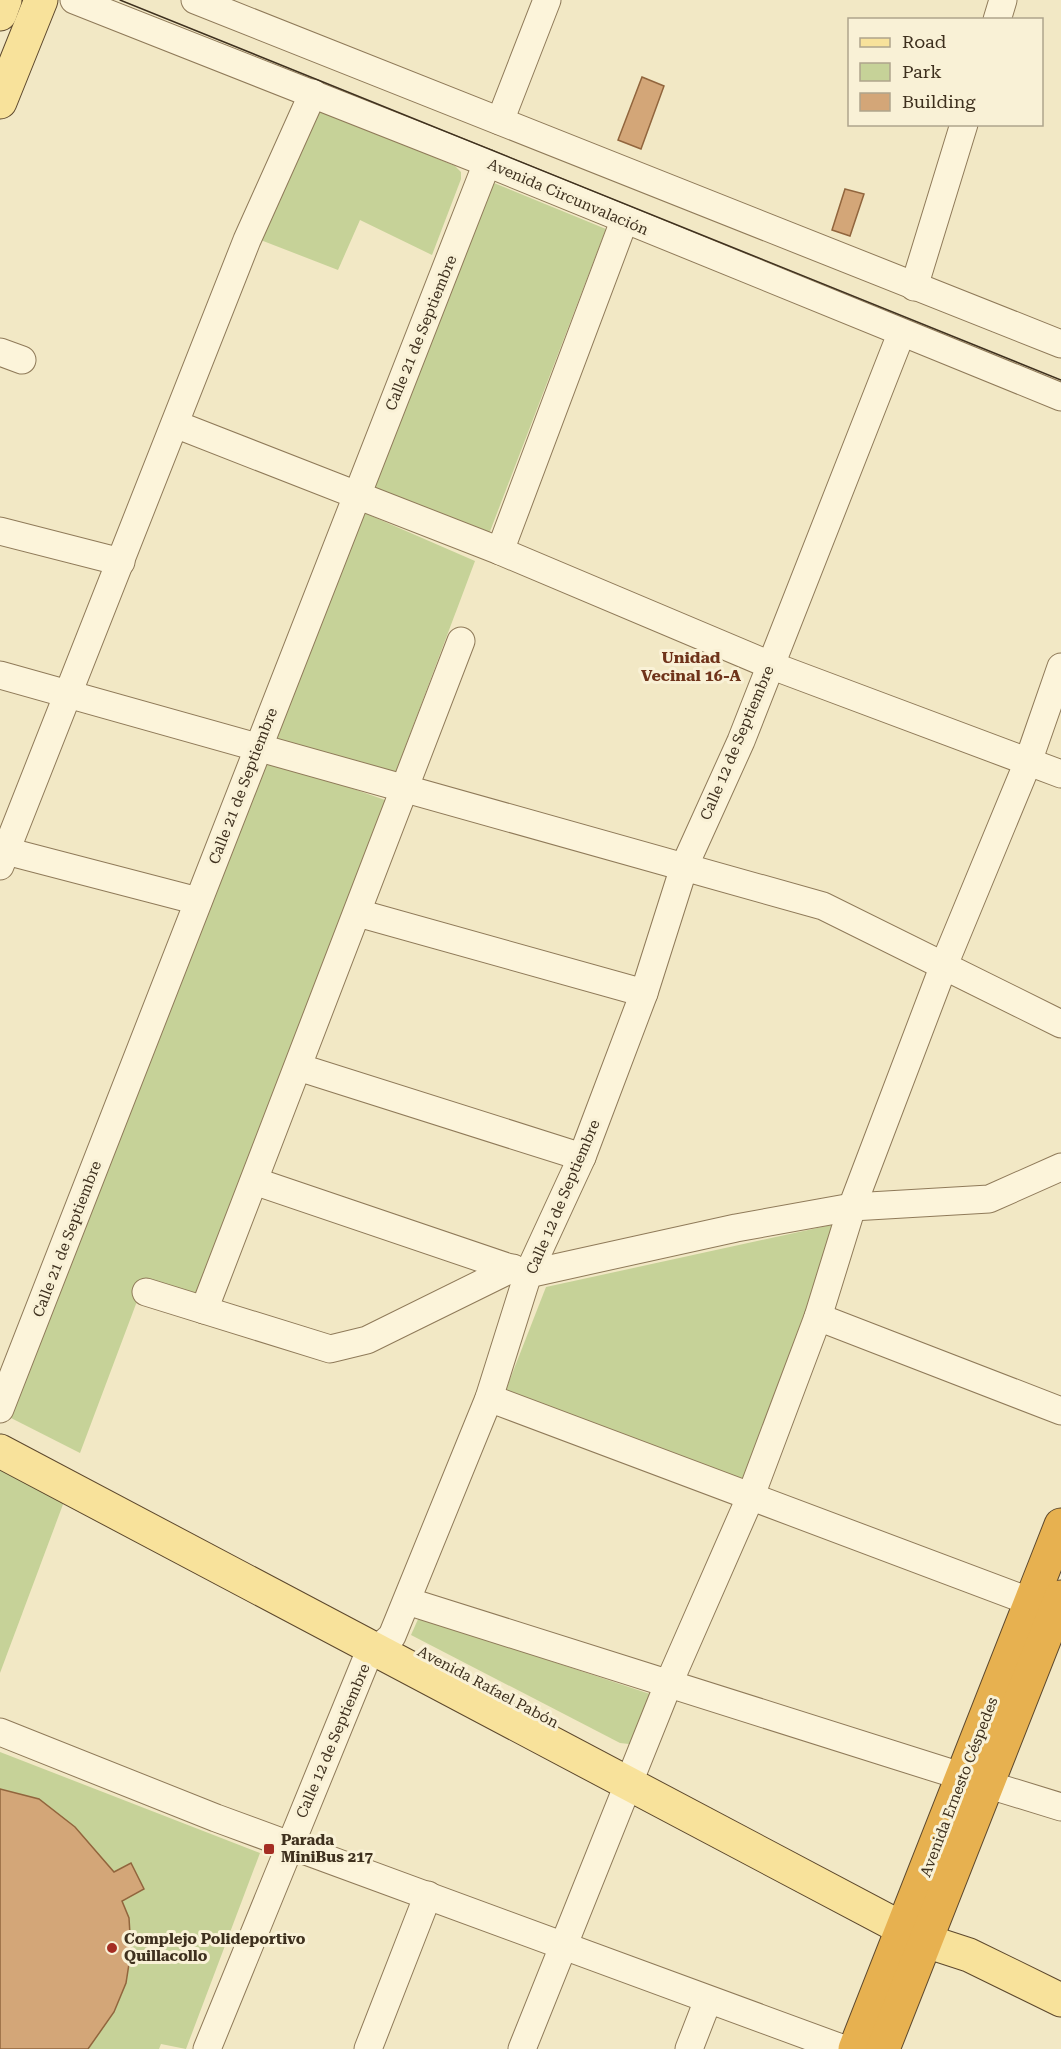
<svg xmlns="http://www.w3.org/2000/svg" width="1061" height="2049" viewBox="0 0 1061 2049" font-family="'Roboto Serif',serif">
	<rect width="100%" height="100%" fill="#f2e8c5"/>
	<!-- green -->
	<g fill="#c6d298">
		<path d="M315 107 455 166 461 172V179L432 255 360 220 338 270 258 239Z"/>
		<path d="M494 183 606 229 489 534 373 489Z"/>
		<path d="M360 511 475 561 395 774 275 742Z"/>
		<path d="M265 758 388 801 198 1301 145 1280 80 1453 11 1418Z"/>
		<path d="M845 1222 745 1484 505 1392 546 1287Z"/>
		<path d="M0 1465 65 1499 0 1673Z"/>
		<path d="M419 1617 653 1695 640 1738 629 1744 620 1743 411 1635Z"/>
		<path d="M0 1752 260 1853 186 2049 161 2044 159 2049H0Z"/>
	</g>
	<!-- building -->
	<g fill="#d3a678" stroke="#91653d" stroke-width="1.5">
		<path d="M642 77 664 86 641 149 618 140Z"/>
		<path d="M845 189 864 194 850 236 832 230Z"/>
		<path d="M0 1789 39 1799 75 1827 114 1872 131 1863 144 1889 122 1901 129 1918 131 1951 126 1983 114 2012 88 2049H0Z"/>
	</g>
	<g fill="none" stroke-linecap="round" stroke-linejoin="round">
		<defs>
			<g id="minor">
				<path d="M74 0 487 163 1061 397"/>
				<path d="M195 0 1061 344"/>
				<path d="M997 20 1003 0"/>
				<path d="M500 121 547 0"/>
				<path d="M914 287 964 124"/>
				<path d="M0 352 22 360"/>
				<path d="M175 424 500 551 770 665 1061 774"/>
				<path d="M0 531 121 562"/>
				<path d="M500 551 624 221"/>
				<path d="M0 675 823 906 1061 1024"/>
				<path d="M6 851 198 901"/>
				<path d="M0 866 247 240 313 93"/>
				<path d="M358 913 644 993"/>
				<path d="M298 1067 582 1157"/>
				<path d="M254 1181 528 1274 736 1228 852 1207 989 1199 1061 1167"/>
				<path d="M146 1292 330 1349 367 1340 513 1268"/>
				<path d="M204 1310 461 641"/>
				<path d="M818 1317 1061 1411"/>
				<path d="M489 1398 1050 1609"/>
				<path d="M0 1409 487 163"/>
				<path d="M407 1601 964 1777"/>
				<path d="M0 1732 216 1818 844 2049"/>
				<path d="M986 1784 1061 1807"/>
				<path d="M207 2049 366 1660 392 1636 489 1398 528 1274 582 1157 644 993 684 867 741 741 901 334"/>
				<path d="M368 2049 428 1895"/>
				<path d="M522 2049 668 1685 750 1498 818 1317 852 1207 944 965 1028 762 1061 667"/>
				<path d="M689 2049 708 2000"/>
			</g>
			<g id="major">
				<path d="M0 14 5 0"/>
				<path d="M0 102 41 0"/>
				<path d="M0 1451 926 1941 969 1955 1061 2000"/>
			</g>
			<g id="highway">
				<path d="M855 2049 1061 1525"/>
				<path d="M883 2049 1061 1597"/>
			</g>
		</defs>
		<!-- minor casing -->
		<use href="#minor" stroke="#8f7a59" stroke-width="29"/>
		<!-- major casing -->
		<use href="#major" stroke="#5d482d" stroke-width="35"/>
		<!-- highway casing -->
		<use href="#highway" stroke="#5d482d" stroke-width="35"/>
		<!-- minor -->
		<use href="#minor" stroke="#fcf4da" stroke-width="27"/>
		<!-- major -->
		<use href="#major" stroke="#f8e29b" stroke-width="33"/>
		<!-- highway -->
		<use href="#highway" stroke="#e7b150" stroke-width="33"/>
		<!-- tram -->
		<path stroke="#3e301e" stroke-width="1.5" d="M120 0 1061 380"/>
	</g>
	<!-- markers -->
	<g fill="#a42d23" stroke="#f9f1d6" stroke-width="2">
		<rect x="263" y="1843" width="12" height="12" rx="3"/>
		<circle cx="112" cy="1948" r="6"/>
	</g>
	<g text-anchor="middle" stroke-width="6" stroke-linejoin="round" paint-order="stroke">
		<!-- street labels -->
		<g font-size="15" fill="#3e301e" stroke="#f9f1d6">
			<text transform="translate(568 197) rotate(23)" y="5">Avenida Circunvalación</text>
			<text transform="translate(421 333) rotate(-68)" y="5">Calle 21 de Septiembre</text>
			<text transform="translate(737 743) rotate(-67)" y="5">Calle 12 de Septiembre</text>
			<text transform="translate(243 786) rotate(-69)" y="5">Calle 21 de Septiembre</text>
			<text transform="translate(563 1197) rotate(-67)" y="5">Calle 12 de Septiembre</text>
			<text transform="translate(67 1239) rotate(-69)" y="5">Calle 21 de Septiembre</text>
			<text transform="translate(488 1687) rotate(28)" y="5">Avenida Rafael Pabón</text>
			<text transform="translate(333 1741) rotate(-67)" y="5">Calle 12 de Septiembre</text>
			<text transform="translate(959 1787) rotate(-69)" y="5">Avenida Ernesto Céspedes</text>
		</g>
		<!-- poi labels -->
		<g font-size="15" font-weight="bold" fill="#3e301e" stroke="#f9f1d6" text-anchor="start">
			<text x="281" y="1845">Parada<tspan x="281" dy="17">MiniBus 217</tspan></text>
			<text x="124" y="1944">Complejo Polideportivo<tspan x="124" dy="17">Quillacollo</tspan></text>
		</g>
		<!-- neighbourhood labels -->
		<g font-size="16" font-weight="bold" fill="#6f331a" stroke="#f9f1d6">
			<text x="691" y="663">Unidad<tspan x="691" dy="18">Vecinal 16-A</tspan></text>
		</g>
	</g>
	<!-- legend -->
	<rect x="848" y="18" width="195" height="108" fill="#f9f1d6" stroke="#aea48c" stroke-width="1.5"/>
	<rect x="860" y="38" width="30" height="9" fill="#f8e29b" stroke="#aea48c" stroke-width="1.5"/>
	<text x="902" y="48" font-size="18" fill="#3e301e">Road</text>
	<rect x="860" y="63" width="30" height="18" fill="#c6d298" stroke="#aea48c" stroke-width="1.5"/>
	<text x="902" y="78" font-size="18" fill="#3e301e">Park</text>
	<rect x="860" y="93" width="30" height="18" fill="#d3a678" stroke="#aea48c" stroke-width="1.5"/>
	<text x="902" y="108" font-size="18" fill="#3e301e">Building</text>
</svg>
